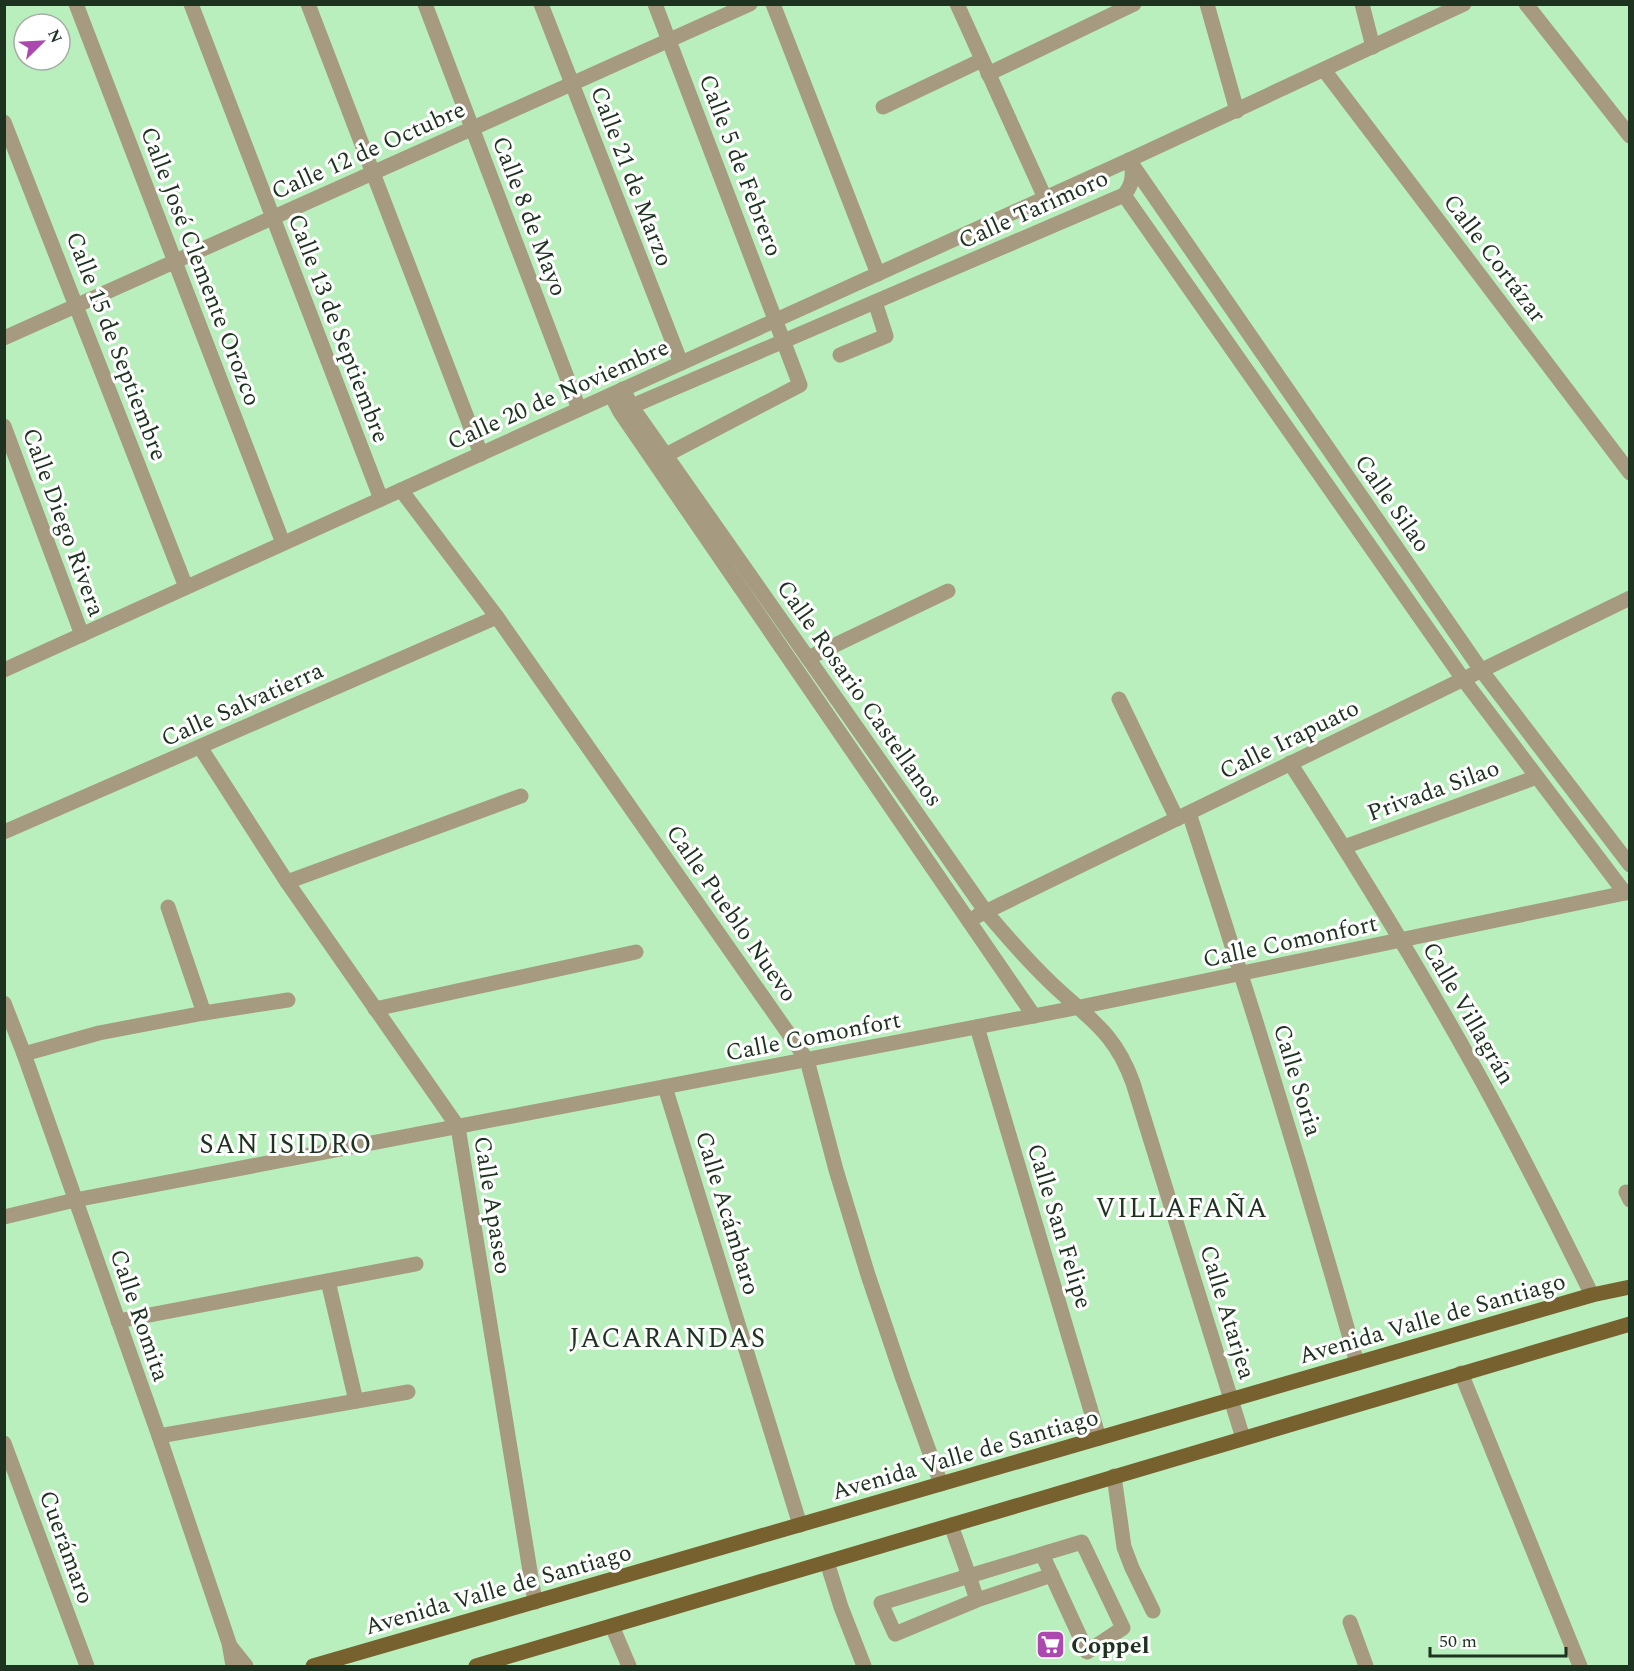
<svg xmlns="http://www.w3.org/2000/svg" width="1634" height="1671" viewBox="0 0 1634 1671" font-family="Spectral,serif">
	<rect width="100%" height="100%" fill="#b9efbc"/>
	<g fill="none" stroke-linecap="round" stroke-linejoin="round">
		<!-- minor -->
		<g stroke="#a69a80" stroke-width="15">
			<path d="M76 4 283 543"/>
			<path d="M191 4 381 499"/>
			<path d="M308 4 481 454"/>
			<path d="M425 4 579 409"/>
			<path d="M541 4 681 363"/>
			<path d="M655 4 800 385 666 455"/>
			<path d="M773 4 878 274"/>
			<path d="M957 4 1045 198"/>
			<path d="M1207 4 1237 111"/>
			<path d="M1362 4 1373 47"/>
			<path d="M1526 4 1630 136"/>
			<path d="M1324 70 1630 473"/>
			<path d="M988 74 1134 4"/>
			<path d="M883 107 982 60"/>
			<path d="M4 122 186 587"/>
			<path d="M1129 160 1481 670 1630 865"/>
			<path d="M1124 195 1463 679 1625 893"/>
			<path d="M4 338 750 4"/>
			<path d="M840 355 886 336 875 302"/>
			<path d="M623 389 632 407 986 912C1007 937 1028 961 1052 984 1089 1019 1115 1032 1133 1083L1243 1438"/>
			<path d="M611 395 620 412 1034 1016"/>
			<path d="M623 410 1124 195C1132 186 1134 176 1131 164"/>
			<path d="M4 426 82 635"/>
			<path d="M401 490 497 617 807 1060 836 1170 868 1275 903 1379 941 1484"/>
			<path d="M808 658 948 591"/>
			<path d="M4 670 1129 160 1464 4"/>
			<path d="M1119 699 1177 819"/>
			<path d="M200 747 287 882 458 1127 535 1602"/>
			<path d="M1290 763C1352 859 1412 956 1468 1056 1512 1134 1552 1214 1592 1295"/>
			<path d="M1189 813C1249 995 1305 1178 1357 1363"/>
			<path d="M4 832 497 617"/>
			<path d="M1344 847 1537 777"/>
			<path d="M287 882 521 796"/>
			<path d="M168 907 204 1013"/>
			<path d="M977 916 1630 598"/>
			<path d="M4 1003 24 1054 159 1436 229 1643 233 1666"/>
			<path d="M375 1009 636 952"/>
			<path d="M977 1027 1099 1438"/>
			<path d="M24 1054 99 1033 204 1013 288 1000"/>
			<path d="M665 1087 800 1525"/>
			<path d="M1626 1192 1630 1200"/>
			<path d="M4 1217 75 1200 1080 1007 1630 892"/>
			<path d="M328 1281 356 1401"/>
			<path d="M118 1321 416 1264"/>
			<path d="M1461 1373 1580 1666"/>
			<path d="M159 1436 408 1392"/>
			<path d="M4 1443 87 1666"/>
			<path d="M1114 1476 1124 1547 1132 1568 1153 1611"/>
			<path d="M951 1525 969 1576 1082 1542 1123 1628 1087 1652 1042 1554"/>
			<path d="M827 1562 841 1607 864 1666"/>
			<path d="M977 1600 969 1576 881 1603 895 1634 977 1600 1052 1575"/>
			<path d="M1350 1622 1366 1666"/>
			<path d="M612 1626 629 1666"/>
			<path d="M230 1646 246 1666"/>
		</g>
		<!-- major -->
		<g stroke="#77612e" stroke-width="15">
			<path d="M313 1666 1592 1295 1630 1287"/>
			<path d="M476 1666 1630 1324"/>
		</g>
	</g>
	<!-- icons -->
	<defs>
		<symbol id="supermarket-square" viewBox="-11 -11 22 22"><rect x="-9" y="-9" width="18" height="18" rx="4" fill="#ac49af" stroke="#fff"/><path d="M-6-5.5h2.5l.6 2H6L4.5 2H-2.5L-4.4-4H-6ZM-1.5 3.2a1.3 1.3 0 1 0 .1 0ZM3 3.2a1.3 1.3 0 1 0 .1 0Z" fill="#fff"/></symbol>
	</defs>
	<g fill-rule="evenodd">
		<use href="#supermarket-square" x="1034" y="1628" width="33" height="33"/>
	</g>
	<g text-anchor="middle" stroke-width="6" stroke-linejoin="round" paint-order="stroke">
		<!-- street labels -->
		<g font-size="24" fill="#1d321f" stroke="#fff">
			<text transform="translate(368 150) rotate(-24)" y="8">Calle 12 de Octubre</text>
			<text transform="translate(741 165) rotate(69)" y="8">Calle 5 de Febrero</text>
			<text transform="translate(632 176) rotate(69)" y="8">Calle 21 de Marzo</text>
			<text transform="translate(1033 209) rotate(-24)" y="8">Calle Tarimoro</text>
			<text transform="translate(530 216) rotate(69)" y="8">Calle 8 de Mayo</text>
			<text transform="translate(1495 258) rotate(53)" y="8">Calle Cortázar</text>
			<text transform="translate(201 266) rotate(69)" y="8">Calle José Clemente Orozco</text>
			<text transform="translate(339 328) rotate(69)" y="8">Calle 13 de Septiembre</text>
			<text transform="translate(117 346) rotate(69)" y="8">Calle 15 de Septiembre</text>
			<text transform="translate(558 394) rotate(-24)" y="8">Calle 20 de Noviembre</text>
			<text transform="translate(1393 503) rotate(55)" y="8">Calle Silao</text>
			<text transform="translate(64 522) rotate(70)" y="8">Calle Diego Rivera</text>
			<text transform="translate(860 693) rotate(55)" y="8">Calle Rosario Castellanos</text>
			<text transform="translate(242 704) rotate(-24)" y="8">Calle Salvatierra</text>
			<text transform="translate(1289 739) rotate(-26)" y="8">Calle Irapuato</text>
			<text transform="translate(1433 790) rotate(-20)" y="8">Privada Silao</text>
			<text transform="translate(732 913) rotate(55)" y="8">Calle Pueblo Nuevo</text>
			<text transform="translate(1290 941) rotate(-12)" y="8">Calle Comonfort</text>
			<text transform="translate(1469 1013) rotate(60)" y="8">Calle Villagrán</text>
			<text transform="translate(813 1036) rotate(-11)" y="8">Calle Comonfort</text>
			<text transform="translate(1298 1080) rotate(73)" y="8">Calle Soria</text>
			<text transform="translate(493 1205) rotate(81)" y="8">Calle Apaseo</text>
			<text transform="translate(728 1213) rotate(73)" y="8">Calle Acámbaro</text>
			<text transform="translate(1060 1226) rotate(73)" y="8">Calle San Felipe</text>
			<text transform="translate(1228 1312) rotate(73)" y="8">Calle Atarjea</text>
			<text transform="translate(140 1315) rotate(71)" y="8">Calle Romita</text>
			<text transform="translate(1432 1318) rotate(-16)" y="8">Avenida Valle de Santiago</text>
			<text transform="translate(965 1454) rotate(-16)" y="8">Avenida Valle de Santiago</text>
			<text transform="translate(67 1547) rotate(70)" y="8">Cuerámaro</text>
			<text transform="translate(498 1589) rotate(-16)" y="8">Avenida Valle de Santiago</text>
		</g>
		<!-- poi labels -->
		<g font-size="24" font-weight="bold" fill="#1d321f" stroke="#fff" text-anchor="start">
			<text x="1071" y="1653">Coppel</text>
		</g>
		<!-- quarter labels -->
		<g font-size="27" letter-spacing="1.5" fill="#1d321f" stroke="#fff">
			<text x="286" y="1153">SAN ISIDRO</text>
			<text x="1182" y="1217">VILLAFAÑA</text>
			<text x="668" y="1347">JACARANDAS</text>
		</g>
	</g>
	<!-- border -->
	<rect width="1634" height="1671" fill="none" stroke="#1d321f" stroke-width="12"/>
	<!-- north arrow -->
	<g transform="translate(42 42) rotate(66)"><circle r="28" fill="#ffffff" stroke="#a5ada5" stroke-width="1.5"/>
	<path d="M0-4.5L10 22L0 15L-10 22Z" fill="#ac49af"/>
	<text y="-9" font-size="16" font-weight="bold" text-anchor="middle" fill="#1d321f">N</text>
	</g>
	<!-- scale -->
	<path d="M1430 1647v9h136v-9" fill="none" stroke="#1d321f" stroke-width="3"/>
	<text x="1439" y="1647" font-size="18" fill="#1d321f" stroke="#ffffff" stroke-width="4.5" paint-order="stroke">50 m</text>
</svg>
